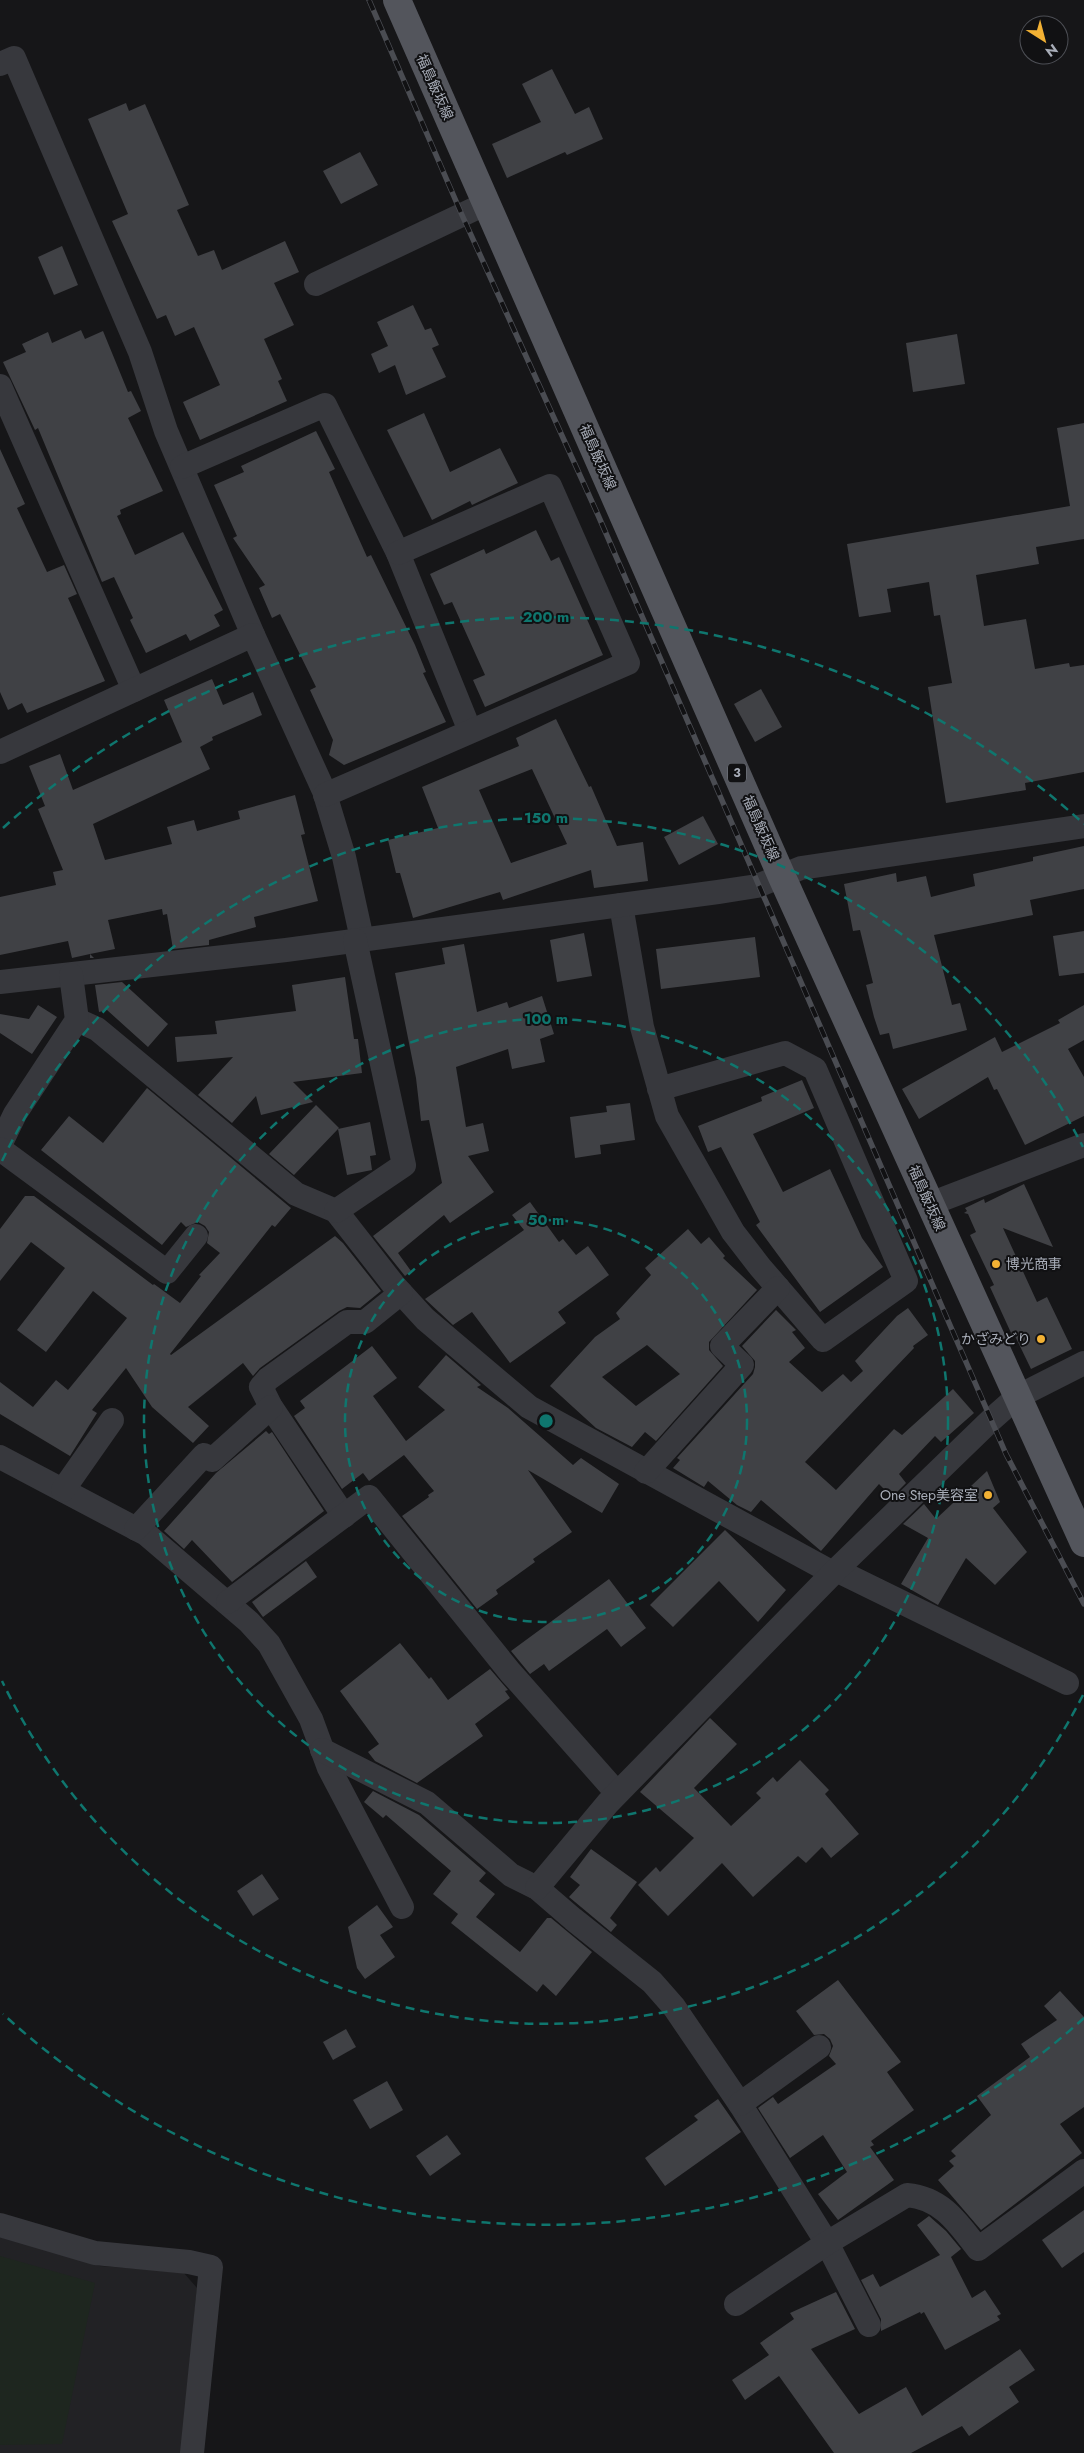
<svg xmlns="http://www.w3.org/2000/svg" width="1084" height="2453" viewBox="0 0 1084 2453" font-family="Jost,'Noto Sans JP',sans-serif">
	<rect width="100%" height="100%" fill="#161618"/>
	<!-- built -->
	<path fill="#222225" d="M0 2235 100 2266 183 2272 197 2288 181 2453H0Z"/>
	<!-- garden -->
	<path fill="#1e261f" d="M0 2256 95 2283 62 2444 0 2445Z"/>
	<!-- building -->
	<g fill="#404145" fill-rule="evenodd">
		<path d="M552 69 575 114 589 107 603 139 567 155 565 152 507 178 492 144 541 122 522 84Z"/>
		<path d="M126 103 129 111 145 104 189 205 177 210 198 256 214 250 222 270 285 241 299 272 274 283 294 325 264 339 282 379 278 381 287 401 200 440 183 402 220 385 194 327 175 336 166 315 157 319 112 221 128 214 88 119Z"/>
		<path d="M360 152 378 185 341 204 323 171Z"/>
		<path d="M62 246 78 285 54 295 38 257Z"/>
		<path d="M413 305 425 330 431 328 439 345 432 348 446 377 406 395 395 365 379 373 371 354 388 346 377 322Z"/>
		<path d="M81 330 85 339 103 331 128 392 131 391 141 411 128 418 163 491 120 510 121 514 117 516 135 555 183 532 223 610 214 615 220 626 190 641 186 634 146 653 130 620 133 618 114 577 102 582 38 428 35 430 3 362 26 352 22 344 48 332 52 343Z"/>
		<path d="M957 334 965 384 913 392 906 343Z"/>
		<path d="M424 413 450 472 500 448 518 483 472 505 470 501 432 520 387 430Z"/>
		<path d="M1084 423V539L1036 547 1039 564 976 575 984 626 1026 619 1035 669 1069 663 1070 667 1084 665V772L1025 783 1026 790 946 803 928 687 952 683 940 615 934 616 929 582 887 589 891 612 859 617 847 544 1070 506 1057 428Z"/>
		<path d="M316 431 335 469 329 472 367 557 371 555 415 645 426 672 423 673 446 722 344 765 329 755 333 740 310 690 316 687 280 614 272 618 259 588 265 585 233 538 237 536 214 485 244 472 241 466Z"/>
		<path d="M0 449 25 504 17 508 47 572 64 565 77 594 68 598 105 681 27 713 22 703 8 710 0 692Z"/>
		<path d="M536 530 551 561 559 557 603 655 485 707 473 680 485 675 452 602 444 605 430 574 484 549 486 554Z"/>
		<path d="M212 679 223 705 253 692 262 715 212 737 213 740 200 747 210 769 93 824 105 860 172 844 167 827 194 820 197 831 240 819 238 811 295 795 305 834 301 835 318 901 254 917 256 927 209 940V945L173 949 167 914 163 915 162 909 108 920 115 949 90 954 94 958H90V954L72 958 68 941 0 955V897L56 885 53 872 63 870 38 809 45 806 29 766 60 754 73 790 182 742 164 700Z"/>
		<path d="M761 689 782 727 755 742 734 704Z"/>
		<path d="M556 719 589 787 591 786 617 846 643 842 648 881 594 888 591 870 503 900 500 892 413 918 400 873H396L388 840 438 828 422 787 519 746 516 738ZM532 769 567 844 511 863 479 790Z"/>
		<path d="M703 816 718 844 679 865 664 837Z"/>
		<path d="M1084 846V889L1030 900 1033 915 934 935 952 1005 960 1003 967 1030 893 1049 889 1033 880 1035 874 1017 866 985 873 983 860 930 853 931 844 884 896 873 897 882 926 876 931 897 975 886 973 874 1033 861V857Z"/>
		<path d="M1084 931V973L1059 976 1053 936Z"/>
		<path d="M584 933 592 976 557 982 550 940Z"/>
		<path d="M755 937 760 977 661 989 656 949Z"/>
		<path d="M464 944 477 1012 507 1002 509 1008 542 996 554 1034 540 1039 545 1062 512 1069 508 1049 456 1067 466 1127 483 1123 489 1151 468 1156 494 1192 450 1223 444 1215 398 1253 411 1271 405 1276 373 1236 442 1183 429 1120 421 1121 416 1078 395 973 445 964 442 948Z"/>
		<path d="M345 977 354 1039H358L362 1073 293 1082 313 1102 261 1115 256 1096 232 1123 198 1095 233 1057 177 1062 175 1037 217 1034 215 1021 296 1011 292 985Z"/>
		<path d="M122 982 168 1024 148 1047 107 1010 99 1012 95 985Z"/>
		<path d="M38 1005 57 1017 32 1054 0 1033V1014L29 1019Z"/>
		<path d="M1084 1005V1040L1068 1049 1084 1077V1116L1025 1145 997 1089 994 1090 988 1077 919 1119 902 1089 995 1037 1002 1052 1060 1023 1058 1020Z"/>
		<path d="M802 1080 814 1108 753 1134 783 1192 830 1169 862 1238 883 1267 820 1312 756 1225 760 1222 721 1147 708 1152 698 1126 762 1101 761 1097Z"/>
		<path d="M147 1088 291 1208 275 1227 272 1225 170 1354 171 1355 335 1236 343 1243 381 1291 360 1308 347 1307 339 1311 260 1368 253 1376 243 1363 188 1407 209 1426 193 1443 152 1407 126 1368 92 1410 97 1413 70 1456 0 1414V1382L33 1407 56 1380 68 1390 127 1318 93 1291 46 1352 17 1330 65 1268 31 1242 0 1281V1229L25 1196H34L153 1285 154 1284 180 1303 201 1276 199 1275 220 1253 207 1243 209 1232 205 1226 198 1222 186 1227 181 1222 162 1245 41 1150 69 1116 103 1143Z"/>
		<path d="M630 1103 635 1140 600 1145 601 1154 575 1158 570 1117 607 1112 606 1106Z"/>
		<path d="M316 1105 339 1128 338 1129 370 1122 376 1155 370 1156 372 1170 347 1175 338 1129 294 1175 269 1154Z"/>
		<path d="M1024 1184 1053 1247 1003 1228 1037 1302 1047 1297 1072 1349 1031 1369 1014 1334 1012 1335 990 1287 994 1285 970 1235 976 1232 968 1214 964 1213 967 1211 965 1208 984 1199 985 1203Z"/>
		<path d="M530 1202 559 1242 563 1239 576 1255 588 1246 609 1275 558 1312 566 1323 510 1363 472 1312 453 1325 425 1299 524 1230 512 1215Z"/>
		<path d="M688 1229 701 1244 709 1237 725 1256 723 1258 757 1290 709 1342V1350L723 1366 656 1441 645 1432 632 1447 596 1428 550 1386 595 1337 620 1319 616 1313 651 1275 645 1268ZM647 1345 680 1374 636 1406 602 1377Z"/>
		<path d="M908 1308 928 1335 913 1346 914 1348 805 1462 836 1490 894 1429 902 1435 953 1389 974 1413 941 1442 935 1436 899 1474 906 1483 892 1497 879 1484 821 1551 761 1500 751 1512 737 1505 708 1481 704 1487 673 1468 680 1460 677 1458 753 1374 755 1367V1361L742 1346 776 1310 796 1330 792 1332 805 1348 789 1362 822 1392 843 1374 851 1382 863 1371 855 1361 897 1316Z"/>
		<path d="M372 1346 397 1378 373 1396 406 1441 445 1410 418 1387 446 1355 481 1385 477 1387 508 1408 573 1465 581 1458 619 1484 602 1513 528 1470 572 1532 533 1559 535 1562 496 1590 498 1594 477 1609 402 1516 429 1497 428 1495 434 1491 404 1455 369 1481 363 1473 342 1489 294 1416 305 1408 300 1401Z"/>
		<path d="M266 1431 269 1434 272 1432 324 1511 232 1582 192 1540 184 1549 164 1531 216 1473Z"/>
		<path d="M987 1471 1000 1502 993 1508 1027 1552 995 1585 966 1558 938 1605 901 1584 928 1538 903 1524 924 1504 936 1519Z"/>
		<path d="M725 1530 786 1590 758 1622 719 1581 673 1627 650 1605Z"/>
		<path d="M306 1561 317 1577 263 1617 252 1602Z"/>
		<path d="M609 1579 646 1628 621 1647 607 1629 549 1671 544 1664 530 1674 511 1651Z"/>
		<path d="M400 1643 429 1679 431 1677 448 1700 490 1669 508 1690 505 1691 510 1698 475 1724 483 1736 417 1783 375 1761 368 1752 379 1744 340 1691Z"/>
		<path d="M710 1718 737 1744 694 1788 731 1826 761 1798 756 1793 773 1777 777 1782 800 1760 829 1790 825 1794 859 1834 831 1858 822 1847 806 1863 798 1856 753 1897 722 1863 668 1916 638 1885 656 1867 660 1872 694 1838 640 1792Z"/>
		<path d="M373 1791 419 1815 486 1873 479 1881 495 1894 476 1917 520 1952 547 1918H551L592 1952 556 1996 543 1984 537 1992 451 1923 458 1914 433 1894 451 1871 386 1815 383 1818 364 1802Z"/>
		<path d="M591 1849 637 1882 610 1918 617 1925 611 1932 569 1897 580 1885 570 1877Z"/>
		<path d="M262 1874 279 1899 253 1916 237 1891Z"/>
		<path d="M377 1905 393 1927 380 1935 395 1957 365 1979 357 1968 348 1927Z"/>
		<path d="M838 1980 901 2062 887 2072 914 2110 871 2141 874 2145 870 2147 894 2180 838 2220 818 2194 847 2172 823 2135 790 2158 758 2108 773 2097 778 2104 836 2064 829 2056 833 2046 830 2039 824 2034 814 2035 796 2011Z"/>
		<path d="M1060 1991 1084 2017V2107L1060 2124 1082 2153 981 2230 938 2180 954 2166 949 2161 956 2156 951 2151 991 2115 977 2096 1030 2057 1021 2044 1057 2020 1044 2006Z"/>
		<path d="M346 2029 356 2047 333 2060 323 2042Z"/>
		<path d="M387 2081 403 2110 370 2129 353 2100Z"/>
		<path d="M718 2099 741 2132 665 2186 645 2158 698 2120 694 2116Z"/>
		<path d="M447 2135 461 2154 430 2176 416 2156Z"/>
		<path d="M1084 2210V2252L1062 2268 1042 2240Z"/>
		<path d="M929 2216 946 2231 961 2249 951 2257 972 2298 985 2290 1001 2314 997 2316 1000 2320 945 2350 924 2312 921 2314 920 2312 881 2331V2319L861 2280 873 2274 880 2287 940 2255 917 2225Z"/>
		<path d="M836 2292 855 2329 811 2349 859 2414 906 2387 922 2416 1020 2349 1035 2370 1009 2387 1019 2402 969 2436 962 2426 911 2453H834L779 2376 745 2400 732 2380 769 2355 760 2343 794 2319 790 2313Z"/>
	</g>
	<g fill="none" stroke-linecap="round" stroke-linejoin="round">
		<!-- street -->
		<g stroke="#37383d" stroke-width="24">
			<path d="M0 64 14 58 140 352 166 431 253 635"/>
			<path d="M316 284 487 203"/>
			<path d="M0 386 134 690"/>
			<path d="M182 467 325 405 398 553 470 731"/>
			<path d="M0 752 253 635 324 791 344 857 362 939"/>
			<path d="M325 795 628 663 550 486 398 553"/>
			<path d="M621 905 642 1027 667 1116 733 1232 760 1267 823 1340 906 1281 815 1069 785 1053 659 1089"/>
			<path d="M0 982 286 950 718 892 757 886 801 868 1084 826"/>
			<path d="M77 1020 97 1029 296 1194 336 1211 393 1284 425 1319 529 1407 833 1573"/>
			<path d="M0 1145 15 1114 77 1020 71 975"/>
			<path d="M0 1149 167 1272 196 1236"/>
			<path d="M930 1204 1084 1145"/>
			<path d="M336 1211 404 1165 355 940"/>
			<path d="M0 1457 146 1534 249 1622 269 1644 311 1719 329 1768 402 1907"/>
			<path d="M646 1472 742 1365 722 1346 778 1288"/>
			<path d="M63 1490 112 1420"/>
			<path d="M344 1516 271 1407 261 1387 268 1379 347 1322H365L401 1293"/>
			<path d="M136 1529 204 1455 212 1460 271 1407"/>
			<path d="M836 1570 1067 1683"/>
			<path d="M228 1602 369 1497 510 1672 617 1793"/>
			<path d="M322 1750 427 1803 511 1875 537 1888 573 1919 652 1982 674 2007 740 2104 827 2243 869 2325"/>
			<path d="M537 1888 608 1803 836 1570 992 1419 1017 1397 1084 1363"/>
			<path d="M740 2104 819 2047"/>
			<path d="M0 2225 95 2253 189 2262 211 2267 192 2453"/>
			<path d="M736 2304 827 2243 907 2195C942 2198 958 2223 978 2249L1084 2171"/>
		</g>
		<!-- primary -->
		<path stroke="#53555c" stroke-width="28" d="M397 0 782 877 1084 1543"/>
		<defs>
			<path id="rail" d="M369 0 462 215 598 515 1006 1454 1084 1604"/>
		</defs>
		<!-- rail casing -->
		<use href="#rail" stroke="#4a4c52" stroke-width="5.5"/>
		<!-- rail -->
		<use href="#rail" stroke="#111113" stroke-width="4" stroke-dasharray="11" stroke-linecap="butt"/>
	</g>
	<!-- distance rings -->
	<g fill="none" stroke="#0f766e" stroke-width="2.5" stroke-dasharray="9 6">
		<circle cx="546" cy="1421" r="201"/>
		<circle cx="546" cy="1421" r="402"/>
		<path d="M1083 1695A603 603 0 0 1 2 1681M2 1161A603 603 0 0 1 1083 1147"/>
		<path d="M1084 2018A804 804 0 0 1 3 2014M3 828A804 804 0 0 1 1084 824"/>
	</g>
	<!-- markers -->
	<g fill="#f2b134" stroke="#111113" stroke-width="2">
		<circle cx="996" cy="1264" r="5"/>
		<circle cx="1041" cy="1339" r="5"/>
		<circle cx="988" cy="1495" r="5"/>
	</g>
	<g text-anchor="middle" stroke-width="4" stroke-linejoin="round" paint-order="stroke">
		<!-- shield labels -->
		<rect fill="#111113" stroke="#7b7e86" stroke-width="1" x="728" y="763.5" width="18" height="19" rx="4"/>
		<g font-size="12" font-weight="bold" fill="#a8adb8">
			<text x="737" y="777">3</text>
		</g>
		<!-- street labels -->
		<g font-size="14" fill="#a8adb8" stroke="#111113">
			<text transform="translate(435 87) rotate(66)" y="5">福島飯坂線</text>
			<text transform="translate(598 457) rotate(66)" y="5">福島飯坂線</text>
			<text transform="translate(761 828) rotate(66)" y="5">福島飯坂線</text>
			<text transform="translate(927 1198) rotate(66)" y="5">福島飯坂線</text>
		</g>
		<!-- poi labels -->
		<g font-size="14" fill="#a8adb8" stroke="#111113" text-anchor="end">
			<text x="1006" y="1269" text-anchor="start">博光商事</text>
			<text x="1031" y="1344">かざみどり</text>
			<text x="978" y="1500">One Step美容室</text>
		</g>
	</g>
	<circle cx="546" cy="1421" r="8" fill="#0f766e" stroke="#111113" stroke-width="2.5"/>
	<g font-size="15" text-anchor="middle" font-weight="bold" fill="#0f766e" stroke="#111113" stroke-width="4" stroke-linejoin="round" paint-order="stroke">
		<text x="546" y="622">200 m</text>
		<text x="546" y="823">150 m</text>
		<text x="546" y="1024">100 m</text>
		<text x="546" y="1225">50 m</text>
	</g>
	<!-- north arrow -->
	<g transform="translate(1044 40) rotate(144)"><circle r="24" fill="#111113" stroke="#4d4f55"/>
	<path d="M0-4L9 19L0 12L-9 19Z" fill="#f2b134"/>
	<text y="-8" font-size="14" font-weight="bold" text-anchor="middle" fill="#a8adb8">N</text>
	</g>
</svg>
